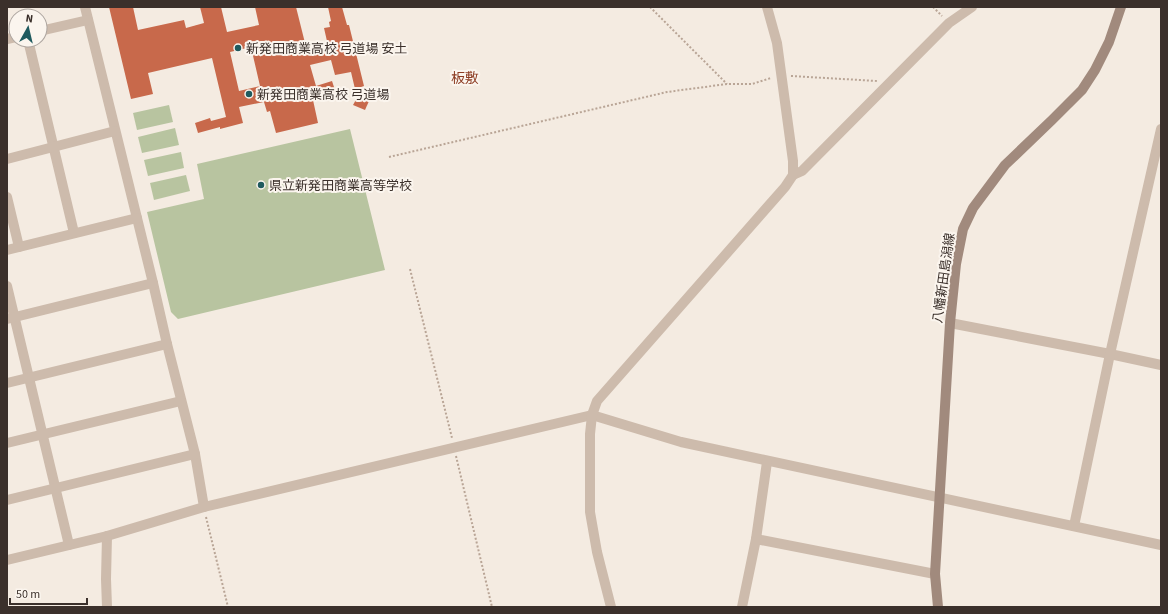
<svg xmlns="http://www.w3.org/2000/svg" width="1168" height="614" viewBox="0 0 1168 614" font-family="'Source Sans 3','Noto Sans JP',sans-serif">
	<rect width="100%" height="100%" fill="#f4ebe1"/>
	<!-- green -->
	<g fill="#b8c4a0">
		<path d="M169 105 173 122 137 130 133 113Z"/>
		<path d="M175 128 179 145 142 153 138 137Z"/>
		<path d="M350 129 385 270 178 319 171 312 147 212 204 199 197 164Z"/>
		<path d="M181 152 184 168 148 176 144 160Z"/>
		<path d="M186 175 190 191 154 200 150 183Z"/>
	</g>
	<!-- building -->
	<g fill="#c8694b" fill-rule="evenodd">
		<path d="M109 7H133L138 30 184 20 186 28 204 23 200 7H221L227 32 259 25 255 7H296L308 55 329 50 324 28 330 27 329 22 331 21 328 7H342L347 25H349L364 86 355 89 351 72 335 75 331 60 310 65 316 86 332 81 336 93 313 100 318 123 276 133 270 111 267 112 264 102 239 107 243 123 220 129V127L198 133 195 123 210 118 211 121 226 117 212 58 148 73 153 94 131 99ZM251 47 260 86 239 91 230 52Z"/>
		<path d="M358 96 369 101 365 110 353 105Z"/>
	</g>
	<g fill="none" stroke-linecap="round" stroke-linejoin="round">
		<!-- path -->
		<g stroke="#b9a596" stroke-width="2" stroke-dasharray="2 2" stroke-linecap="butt">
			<path d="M650 7 727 84"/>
			<path d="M933 7 942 16"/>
			<path d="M791 76 877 81"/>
			<path d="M389 157 667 92 727 84H752L771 78"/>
			<path d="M410 269 452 438"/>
			<path d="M456 456 492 607"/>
			<path d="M206 517 228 607"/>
		</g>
		<!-- minor -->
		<g stroke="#cdbbac" stroke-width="10">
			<path d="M85 7 153 283 167 344 195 454 204 507"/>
			<path d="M40 31 88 20"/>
			<path d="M7 39 16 37"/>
			<path d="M28 40 74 233"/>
			<path d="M7 159 115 131"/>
			<path d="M793 175 802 171 949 23 972 7"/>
			<path d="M7 197 19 247"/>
			<path d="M7 250 137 218"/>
			<path d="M7 286 69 545"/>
			<path d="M7 319 153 283"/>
			<path d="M950 323 1110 354 1161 365"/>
			<path d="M7 383 167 344"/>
			<path d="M7 443 181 401"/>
			<path d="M7 500 195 454"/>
			<path d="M1074 526 1110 354 1161 129"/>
			<path d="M107 536 106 579 107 607"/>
			<path d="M756 539 935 574"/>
			<path d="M7 560 107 536 204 507 592 415 681 442 1161 545"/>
			<path d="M611 607 597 552 590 512V434L592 415 597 401 785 187 793 175V161L777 43 767 7"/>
			<path d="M742 607 756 539 767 462"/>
		</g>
		<!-- secondary -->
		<path stroke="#a18a7d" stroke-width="10" d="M938 607 935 574 950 323 956 264 963 229 973 208 1005 165 1052 120 1082 90 1095 70 1109 42 1121 7"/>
	</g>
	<!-- markers -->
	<g fill="#1f5a5e" stroke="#fbf5ee" stroke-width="1.5">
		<circle cx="238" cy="48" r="4"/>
		<circle cx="249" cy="94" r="4"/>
		<circle cx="261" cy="185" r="4"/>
	</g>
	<g text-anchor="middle" stroke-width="4" stroke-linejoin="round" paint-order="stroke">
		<!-- poi labels -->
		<g font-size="13" fill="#3b302b" stroke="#fbf5ee" text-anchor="start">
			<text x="246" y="53">新発田商業高校 弓道場 安土</text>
			<text x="257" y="99">新発田商業高校 弓道場</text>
			<text x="269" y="190">県立新発田商業高等学校</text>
		</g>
		<!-- street labels -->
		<g font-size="13" fill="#3b302b" stroke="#fbf5ee">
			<text transform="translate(943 278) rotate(-82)" y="5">八幡新田島潟線</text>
		</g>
		<!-- neighbourhood labels -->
		<g font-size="14" fill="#8c3b22" stroke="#fbf5ee">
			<text x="465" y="83">板敷</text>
		</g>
	</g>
	<!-- border -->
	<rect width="1168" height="614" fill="none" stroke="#3b302b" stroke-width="16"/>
	<!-- north arrow -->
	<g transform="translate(28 28) rotate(8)"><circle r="19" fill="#fbf5ee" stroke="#aea6a0"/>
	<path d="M0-3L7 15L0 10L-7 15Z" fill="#1f5a5e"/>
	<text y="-6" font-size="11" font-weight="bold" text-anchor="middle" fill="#3b302b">N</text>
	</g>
	<!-- scale -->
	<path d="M10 598v6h77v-6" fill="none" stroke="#3b302b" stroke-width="2"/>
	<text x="16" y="598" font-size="12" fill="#3b302b" stroke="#fbf5ee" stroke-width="3" paint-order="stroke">50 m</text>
</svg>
